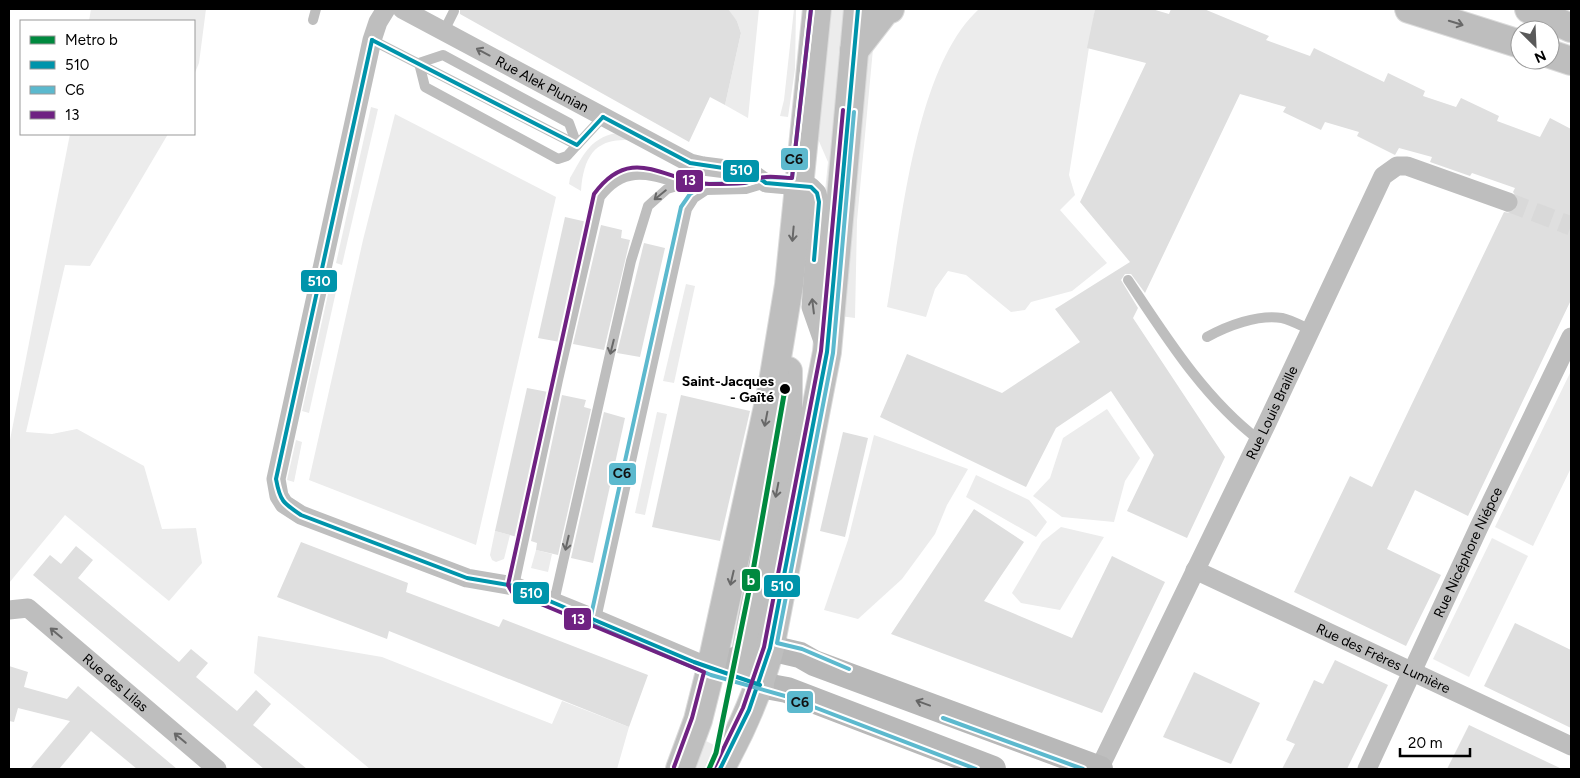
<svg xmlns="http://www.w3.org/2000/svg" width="1580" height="778" viewBox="0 0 1580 778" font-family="Figtree,sans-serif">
	<rect width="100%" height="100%" fill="#fff"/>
	<!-- green -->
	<g fill="#ececec">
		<path d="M91 9H206L199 63 194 75V21H89Z"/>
		<path d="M726 9H759L748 118 725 105 741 33 737 21Z"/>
		<path d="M794 9H796L795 69 788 117 780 116 784 100Z"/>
		<path d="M830 9H847L830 201H824L828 162 818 139Z"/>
		<path d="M979 9H1095L1069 175 1075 195 1060 210 1107 263 1072 291 1031 302 1025 310 1011 312 966 275 948 271 935 289 926 317 887 307C902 223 915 67 979 9Z"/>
		<path d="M874 38 857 221 855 318 840 316 862 65Z"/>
		<path d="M371 107 378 109 342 265 336 263Z"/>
		<path d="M395 114 556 197 476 545 309 480 363 240Z"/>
		<path d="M623 132 638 141C598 136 584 152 581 191L569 184 570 178C585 153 590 136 623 132Z"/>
		<path d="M70 134H168L90 266 65 265 26 432 52 434 77 429 144 466 162 529 196 528 202 563 169 601 65 515 9 583V445Z"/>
		<path d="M332 276 339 278 309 413 302 411Z"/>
		<path d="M686 284 695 286 674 383 663 381Z"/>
		<path d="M1571 371V468L1533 546 1495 527Z"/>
		<path d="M1107 409 1140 458 1125 481 1114 522 1062 517 1033 496 1050 478 1063 438Z"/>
		<path d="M657 412 667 414 645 515 635 513Z"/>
		<path d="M874 435 968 469 947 505 935 534 902 579 858 619 824 610 848 540Z"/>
		<path d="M296 440 302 442 294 482 287 480Z"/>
		<path d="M976 475 1029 500 1047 522 1036 537 966 497Z"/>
		<path d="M1061 527 1104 537 1060 610 1021 603 1012 593 1042 542Z"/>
		<path d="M495 531 510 535 504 559 496 562 492 560 490 555Z"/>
		<path d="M1492 538 1528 556 1469 677 1433 659Z"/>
		<path d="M536 550 552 554 548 572 531 568Z"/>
		<path d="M258 636 382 657 552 724 562 701 629 727 617 769H370L254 673Z"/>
		<path d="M704 740 720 748 709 769H694Z"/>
	</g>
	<!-- building -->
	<g fill="#dfdfdf">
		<path d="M460 9H728L737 21 741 33 725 105 710 97 689 142 460 14Z"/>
		<path d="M1095 9H1152L1169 14 1171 9H1204L1269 36 1266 40 1310 56 1314 48 1384 82 1388 73 1425 91 1423 96 1456 107 1461 98 1499 116 1497 121 1540 137 1550 118 1571 129V300L1468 516 1415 490 1387 549 1441 575 1406 646 1294 592 1350 476 1372 487 1504 212 1510 213 1518 206 1519 200 1513 192 1515 188 1472 173 1470 176 1430 162 1432 157 1399 148 1395 155 1357 136 1359 132 1325 122 1321 130 1283 112 1286 107 1240 94 1145 293 1131 274H1125L1121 280 1138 308 1133 318 1225 457 1187 538 1127 511 1154 455 1111 391 1056 428 1026 487 880 417 907 354 1002 393 1080 342 1055 309 1130 262 1080 202 1146 63 1087 48Z"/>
		<path d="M565 217 587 222 560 342 538 338Z"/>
		<path d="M601 225 622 230 621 238 630 240 604 350 573 344Z"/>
		<path d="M644 243 665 248 640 357 617 353Z"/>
		<path d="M527 388 548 392 517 537 495 531Z"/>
		<path d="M562 395 586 400 584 407 591 409 558 555 536 550 537 543 531 541Z"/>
		<path d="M681 395 750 411 720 541 652 527Z"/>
		<path d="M604 412 625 418 593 563 571 558Z"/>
		<path d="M843 432 868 438 845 537 820 531Z"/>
		<path d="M974 509 1024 542 984 601 1072 638 1112 556 1165 582 1102 713 891 634Z"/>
		<path d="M301 542 408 583 406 592 499 627 503 619 648 675 629 727 389 631 387 639 277 597Z"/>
		<path d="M76 546 93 560 78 578 179 662 191 649 208 663 196 677 237 711 256 690 271 704 253 725 307 769H264L33 575 50 555 61 564Z"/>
		<path d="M1515 623 1571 650V728L1484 686Z"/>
		<path d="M1335 660 1388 685 1347 769H1282L1295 744 1286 740 1314 680 1323 684Z"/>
		<path d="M9 666 28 672 24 687 67 699 78 686 177 769H137L91 731 59 769H30L70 721 18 708 14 722 9 721Z"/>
		<path d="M1194 672 1260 703 1231 764 1163 737Z"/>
		<path d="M1469 725 1562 769H1447Z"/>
	</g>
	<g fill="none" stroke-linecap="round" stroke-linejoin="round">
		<!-- street-tunnel -->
		<path stroke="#d9d9d9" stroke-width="19" stroke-dasharray="19 9" stroke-linecap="butt" d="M1508 202 1571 226"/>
		<defs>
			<g id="primary">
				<path d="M760 685 745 657 788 433V371"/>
				<path d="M680 769 698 720 711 668 772 388 789 285 817 9"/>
				<path d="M720 769C742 730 759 691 770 648L827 352 858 9"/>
			</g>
			<g id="highway">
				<path d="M1409 9 1520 44"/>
				<path d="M1529 9 1571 28"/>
				<path d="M854 51 885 11 890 9"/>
				<path d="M1550 54 1571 61"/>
			</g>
		</defs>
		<!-- primary casing -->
		<use href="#primary" stroke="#dbdbdb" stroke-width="30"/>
		<!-- highway casing -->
		<use href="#highway" stroke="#dbdbdb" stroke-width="30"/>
		<!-- lane -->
		<g stroke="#bebebe" stroke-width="10">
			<path d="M313 20 316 9"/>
			<path d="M444 31 454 11"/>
			<path d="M372 40 577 145 603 117"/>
			<path d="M443 55 569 123 577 145 567 156 558 159 425 87 419 63Z"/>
			<path d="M1128 280C1166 337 1204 398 1259 440"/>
			<path d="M1207 337C1227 326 1258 314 1282 318 1291 320 1302 326 1311 330"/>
			<path d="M514 586 558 380 600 197C625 164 650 175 683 184"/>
			<path d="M554 602 631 261 648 206 667 189 677 186 706 190 746 189 766 183"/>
			<path d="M596 619 687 209 694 198 706 190"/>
		</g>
		<!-- street -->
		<g stroke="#bebebe" stroke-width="19">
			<path d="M386 9 378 22 372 40 276 479 279 496 284 504 301 515 467 578 514 586 596 619 711 668"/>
			<path id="s1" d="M402 9 690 163 703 166 750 172 766 183 811 187 817 193 819 202 811 307 824 344"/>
			<path id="s2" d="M1195 570 1571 746"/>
			<path id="s3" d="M9 610 28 608 217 769"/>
			<path id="s4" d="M1099 769 1266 425 1383 176 1397 166H1407L1508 202"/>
			<path id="s5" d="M1367 769 1479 527 1571 337"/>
		</g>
		<!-- secondary -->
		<g stroke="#b8b8b8" stroke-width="26">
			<path d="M711 668 770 648 800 655 814 663 1100 769"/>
			<path d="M760 685 787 690 993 769"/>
		</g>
		<!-- primary -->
		<use href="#primary" stroke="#bebebe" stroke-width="28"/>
		<!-- highway -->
		<use href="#highway" stroke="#bebebe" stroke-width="28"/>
		<defs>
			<g id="bus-1">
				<path d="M372 40 276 479C280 501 283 503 301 515L467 578 514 586 694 662 760 685"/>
				<path d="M372 40 577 145 603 117"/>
				<path d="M603 117 690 163 750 172 766 183 811 187 817 193 819 202 814 260"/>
				<path d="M720 769 749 710 770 648 827 352 858 9"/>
			</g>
			<g id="bus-2">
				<path d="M811 9 792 178 766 177 745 183 705 184 690 194 681 207 590 620 594 625 711 675 785 696 976 769"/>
				<path d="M849 669 802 649 777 643 833 353 854 112"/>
				<path d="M943 718 1083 769"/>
			</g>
			<g id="bus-3">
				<path d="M715 766 743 708 764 647 821 351 843 110"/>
				<path d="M674 767 692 718 704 672 512 592 508 585 594 194C632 142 665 182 709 184 720 184 732 184 744 183 751 182 758 177 766 177 774 176 784 178 792 178L811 9"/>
			</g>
		</defs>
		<!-- bus-1 casing -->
		<use href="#bus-1" stroke="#fff" stroke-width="8"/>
		<!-- bus-2 casing -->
		<use href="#bus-2" stroke="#fff" stroke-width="8"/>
		<!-- bus-3 casing -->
		<use href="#bus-3" stroke="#fff" stroke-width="8"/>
		<!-- bus-1 -->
		<use href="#bus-1" stroke="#0094ab" stroke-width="4"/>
		<!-- bus-2 -->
		<use href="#bus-2" stroke="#5cb9ce" stroke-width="4"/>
		<!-- bus-3 -->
		<use href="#bus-3" stroke="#6f2282" stroke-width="4"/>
		<defs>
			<path id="metro-1" d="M709 769 716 753 753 571 785 389"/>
		</defs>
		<!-- metro-1 casing -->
		<use href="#metro-1" stroke="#fff" stroke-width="9"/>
		<!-- metro-1 -->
		<use href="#metro-1" stroke="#00893e" stroke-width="5"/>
	</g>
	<!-- one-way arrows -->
	<defs><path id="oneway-shaft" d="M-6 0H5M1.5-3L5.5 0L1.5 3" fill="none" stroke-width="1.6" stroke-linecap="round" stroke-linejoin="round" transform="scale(1.25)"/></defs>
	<g stroke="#686868">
		<use href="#oneway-shaft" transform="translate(1456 23) rotate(17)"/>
		<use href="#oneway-shaft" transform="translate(483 52) rotate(-152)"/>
		<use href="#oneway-shaft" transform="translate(660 195) rotate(141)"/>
		<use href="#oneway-shaft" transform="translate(793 234) rotate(95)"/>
		<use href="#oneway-shaft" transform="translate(813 306) rotate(-97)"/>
		<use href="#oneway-shaft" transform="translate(612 347) rotate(104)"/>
		<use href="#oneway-shaft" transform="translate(766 419) rotate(101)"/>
		<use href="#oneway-shaft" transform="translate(777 490) rotate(101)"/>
		<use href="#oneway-shaft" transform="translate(567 543) rotate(103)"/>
		<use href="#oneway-shaft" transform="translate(732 578) rotate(103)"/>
		<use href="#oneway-shaft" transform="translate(56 633) rotate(-140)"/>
		<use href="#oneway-shaft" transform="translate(180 738) rotate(-140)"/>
	</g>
	<use stroke="#656565" href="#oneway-shaft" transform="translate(923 703) rotate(-160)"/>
	<!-- markers -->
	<circle fill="#000" stroke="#fff" stroke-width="2" cx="785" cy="389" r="6"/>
	<g text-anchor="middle" stroke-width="4" stroke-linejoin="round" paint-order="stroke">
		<!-- street labels -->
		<g font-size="14" fill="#000" stroke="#fff">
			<text dy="5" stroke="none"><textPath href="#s1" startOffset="159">Rue Alek Plunian</textPath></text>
			<text dy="5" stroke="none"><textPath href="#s4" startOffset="396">Rue Louis Braille</textPath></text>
			<text dy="5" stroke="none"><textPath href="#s5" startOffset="239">Rue Nicéphore Niépce</textPath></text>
			<text dy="5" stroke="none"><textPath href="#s2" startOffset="208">Rue des Frères Lumière</textPath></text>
			<text dy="5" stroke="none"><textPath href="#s3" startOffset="134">Rue des Lilas</textPath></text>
		</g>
		<!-- stop labels -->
		<g font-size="14" font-weight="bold" fill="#000" stroke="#fff" text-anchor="end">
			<text x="774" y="386">Saint-Jacques<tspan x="774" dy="16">- Gaîté</tspan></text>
		</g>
	</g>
	<g stroke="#fff" stroke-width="2">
		<rect x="780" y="147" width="29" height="24" rx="5" fill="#5cb9ce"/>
		<rect x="722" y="159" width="38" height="24" rx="5" fill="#0094ab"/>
		<rect x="675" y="169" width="29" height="24" rx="5" fill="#6f2282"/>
		<rect x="300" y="269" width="38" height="24" rx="5" fill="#0094ab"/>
		<rect x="608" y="462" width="29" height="24" rx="5" fill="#5cb9ce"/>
		<rect x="741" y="568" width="20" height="24" rx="5" fill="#00893e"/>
		<rect x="763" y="574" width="38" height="24" rx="5" fill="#0094ab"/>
		<rect x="512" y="581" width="38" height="24" rx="5" fill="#0094ab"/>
		<rect x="563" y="607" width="29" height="24" rx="5" fill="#6f2282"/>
		<rect x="786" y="690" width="28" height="24" rx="5" fill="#5cb9ce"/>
	</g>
	<g font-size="14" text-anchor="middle" font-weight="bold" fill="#fff">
		<text x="741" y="175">510</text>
		<text x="689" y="185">13</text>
		<text x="319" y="286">510</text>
		<text x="751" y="585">b</text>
		<text x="782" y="591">510</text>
		<text x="531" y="598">510</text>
		<text x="578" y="624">13</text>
	</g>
	<g font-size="14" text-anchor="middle" font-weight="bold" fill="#111">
		<text x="794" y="164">C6</text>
		<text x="622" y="478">C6</text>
		<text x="800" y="707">C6</text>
	</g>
	<!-- border -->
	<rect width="1580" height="778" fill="none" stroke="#000000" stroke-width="20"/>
	<!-- legend -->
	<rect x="20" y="20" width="175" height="115" fill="#ffffff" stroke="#999999"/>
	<rect x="30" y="36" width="25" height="8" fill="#00893e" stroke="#999999"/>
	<text x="65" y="45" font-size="15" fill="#000000">Metro b</text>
	<rect x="30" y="61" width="25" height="8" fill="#0094ab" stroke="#999999"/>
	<text x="65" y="70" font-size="15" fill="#000000">510</text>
	<rect x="30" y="86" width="25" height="8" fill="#5cb9ce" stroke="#999999"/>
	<text x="65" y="95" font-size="15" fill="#000000">C6</text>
	<rect x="30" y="111" width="25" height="8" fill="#6f2282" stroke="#999999"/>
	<text x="65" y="120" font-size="15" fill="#000000">13</text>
	<!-- north arrow -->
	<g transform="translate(1535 45) rotate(156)"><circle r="24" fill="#ffffff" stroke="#999999"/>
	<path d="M0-4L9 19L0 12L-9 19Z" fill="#595959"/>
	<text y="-8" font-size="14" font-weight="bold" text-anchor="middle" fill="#000000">N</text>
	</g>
	<!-- scale -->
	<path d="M1400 748v8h70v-8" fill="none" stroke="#000000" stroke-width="2.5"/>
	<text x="1408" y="748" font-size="15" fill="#000000" stroke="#ffffff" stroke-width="4" paint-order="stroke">20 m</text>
</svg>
